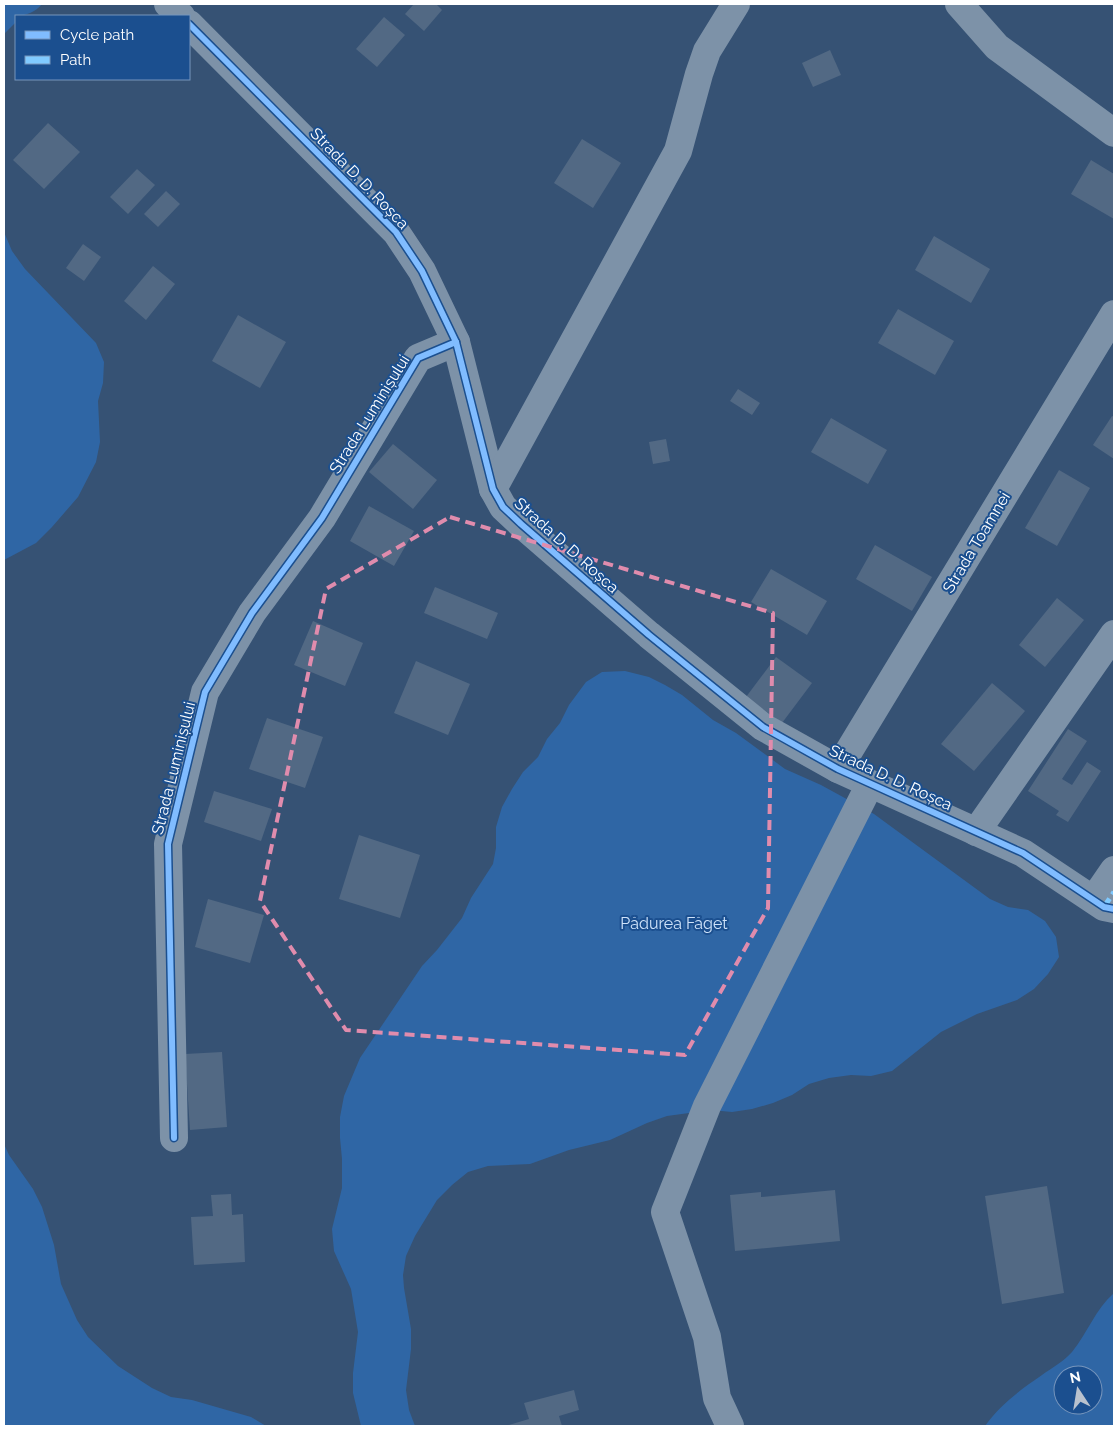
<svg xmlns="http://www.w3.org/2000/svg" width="1118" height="1430" viewBox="0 0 1118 1430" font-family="Raleway,sans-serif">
	<rect width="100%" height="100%" fill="#365274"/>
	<!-- green -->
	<g fill="#2f66a5" fill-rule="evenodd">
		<path d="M4 4H42C36 12 25 16 16 16V22L4 34Z"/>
		<path d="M4 232 12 251 25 269 96 343 104 362 103 383 98 401 100 442 96 462 78 497 52 527 36 543 4 560Z"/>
		<path d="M625 671 649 677 665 685 682 695 713 720 736 733 785 769 821 785 874 814 990 899 1008 907 1028 910 1045 921 1056 937 1059 957 1048 974 1034 989 1017 1000 977 1014 941 1032 892 1071 871 1076 851 1075 829 1078 809 1084 792 1095 773 1103 752 1109 732 1112 711 1110 667 1116 647 1123 610 1140 569 1150 530 1164 488 1166 468 1172 452 1185 437 1200 415 1236 406 1256 403 1275 404 1288 411 1329V1349L406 1390 409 1410 415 1426H361L353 1393V1373L358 1332 351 1289 334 1251 332 1229 342 1188V1159L340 1138V1117L344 1096 360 1058 422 966 437 950 462 918 471 898 493 864 496 848V827L502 807 512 789 523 772 538 757 547 739 560 723 569 705 586 682 602 672Z"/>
		<path d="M4 1144 9 1155 33 1189 42 1207 54 1245 61 1284 77 1320 88 1337 118 1366 152 1388 171 1397 192 1400 251 1417 266 1426H4Z"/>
		<path d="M1114 1293V1426H985C1000 1405 1020 1390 1042 1375 1052 1368 1064 1361 1072 1352 1088 1332 1095 1310 1114 1293ZM1063 1375H1093V1405H1063Z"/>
	</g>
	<!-- building -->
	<g fill="#526984">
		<path d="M414 4H436L442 10 424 31 405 14Z"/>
		<path d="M384 17 405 35 377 67 356 49Z"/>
		<path d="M830 50 841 75 813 87 802 63Z"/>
		<path d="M48 123 80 152 44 189 13 160Z"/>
		<path d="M582 139 621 163 593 208 554 183Z"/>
		<path d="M1091 160 1114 174V219L1071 194Z"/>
		<path d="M137 169 155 185 128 214 110 197Z"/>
		<path d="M166 191 180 204 158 227 144 214Z"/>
		<path d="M934 236 990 269 971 303 915 270Z"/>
		<path d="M83 244 101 257 84 281 66 268Z"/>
		<path d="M153 266 175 284 146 320 124 301Z"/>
		<path d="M898 309 954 341 935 375 878 343Z"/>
		<path d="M238 315 286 342 260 388 212 361Z"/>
		<path d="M738 389 760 403 752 415 730 401Z"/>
		<path d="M1112 416 1114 417V459L1093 445Z"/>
		<path d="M831 418 887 450 868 484 811 452Z"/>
		<path d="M666 439 670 461 653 464 649 442Z"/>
		<path d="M393 444 437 480 413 509 369 472Z"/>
		<path d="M1059 470 1090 488 1057 546 1025 528Z"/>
		<path d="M369 506 414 531 394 566 350 541Z"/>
		<path d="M875 545 932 577 912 611 856 579Z"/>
		<path d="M771 569 827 601 807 635 751 602Z"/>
		<path d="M435 587 498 613 487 639 424 613Z"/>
		<path d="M1057 598 1084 620 1045 667 1019 645Z"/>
		<path d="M313 621 363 643 345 686 294 665Z"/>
		<path d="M776 657 812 683 782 723 746 697Z"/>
		<path d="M416 661 470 684 448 735 394 713Z"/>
		<path d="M992 683 1025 711 974 771 941 744Z"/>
		<path d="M267 718 323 737 305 788 249 769Z"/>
		<path d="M1068 729 1087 741 1062 779 1072 785 1087 762 1101 771 1068 822 1056 815 1059 811 1028 791Z"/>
		<path d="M214 791 272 809 261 841 204 822Z"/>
		<path d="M359 835 420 855 400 918 339 899Z"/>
		<path d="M208 899 264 915 250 963 195 947Z"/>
		<path d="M222 1052 227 1127 190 1130 185 1054Z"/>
		<path d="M1047 1186 1064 1293 1002 1304 985 1196Z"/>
		<path d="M835 1190 840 1241 735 1251 730 1195 761 1192V1197Z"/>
		<path d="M231 1194 232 1215 243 1214 245 1262 194 1265 191 1217 213 1216 211 1195Z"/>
		<path d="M574 1390 579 1410 559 1416 562 1426H505L529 1419 524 1403Z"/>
	</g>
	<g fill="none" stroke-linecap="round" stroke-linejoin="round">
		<!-- minor -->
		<g stroke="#7d92a8" stroke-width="28">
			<path d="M168 4 181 16"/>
			<path d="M959 4 997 47 1114 133"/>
			<path d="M189 24 396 232 422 271 456 342 493 489 503 507 521 524 649 635 763 727 838 769 1023 853 1104 907 1114 909"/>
			<path d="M493 489 678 151 699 74 707 51 736 4"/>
			<path d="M838 769 1114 314"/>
			<path d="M976 832 1114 634"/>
			<path d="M1094 899 1114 870"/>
			<path d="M174 1138 168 844 205 692 252 613 322 518 418 358 456 342"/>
			<path d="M730 1426 717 1398 707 1337 665 1212 707 1106 870 784"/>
		</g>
		<!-- quiet -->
		<path stroke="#80caff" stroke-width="5" stroke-dasharray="10 5" stroke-linecap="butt" d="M1104 907 1114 892"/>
		<defs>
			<g id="cycleway">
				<path d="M189 24 396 232 422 271 456 342 493 489 503 507 521 524 649 635 763 727 838 769 1023 853 1104 907 1114 909"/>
				<path d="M174 1138 168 844 205 692 252 613 322 518 418 358 456 342"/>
			</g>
		</defs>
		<!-- cycleway casing -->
		<use href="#cycleway" stroke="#1b4f8f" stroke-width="9"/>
		<!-- cycleway -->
		<use href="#cycleway" stroke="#80bcff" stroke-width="6"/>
	</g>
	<!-- marked area -->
	<path fill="none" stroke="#e08cad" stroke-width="4" stroke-dasharray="10 6" stroke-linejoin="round" d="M450 517 773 613 768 908 685 1055 346 1030 260 901 326 589Z"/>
	<g text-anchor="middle" stroke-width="4" stroke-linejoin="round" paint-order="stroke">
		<!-- street labels -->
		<g font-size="16" fill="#fff" stroke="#1b4f8f">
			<text transform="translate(360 178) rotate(46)" y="6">Strada D. D. Roșca</text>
			<text transform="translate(369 414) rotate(-58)" y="6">Strada Luminișului</text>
			<text transform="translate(976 542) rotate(-59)" y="6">Strada Toamnei</text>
			<text transform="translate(567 545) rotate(42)" y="6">Strada D. D. Roșca</text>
			<text transform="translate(173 768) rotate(-76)" y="6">Strada Luminișului</text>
			<text transform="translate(891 777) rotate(25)" y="6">Strada D. D. Roșca</text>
		</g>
		<!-- park labels -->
		<g font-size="16" fill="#cfe3fa" stroke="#1b4f8f">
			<text x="674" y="929">Pădurea Făget</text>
		</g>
	</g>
	<!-- border -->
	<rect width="1118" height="1430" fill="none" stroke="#ffffff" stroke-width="10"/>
	<!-- legend -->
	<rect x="15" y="15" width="175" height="65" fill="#1b4f8f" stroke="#7695bc"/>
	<rect x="25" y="31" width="25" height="8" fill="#80bcff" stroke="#7695bc"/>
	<text x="60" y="40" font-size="15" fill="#ffffff">Cycle path</text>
	<rect x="25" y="56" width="25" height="8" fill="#80caff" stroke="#7695bc"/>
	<text x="60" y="65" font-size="15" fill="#ffffff">Path</text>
	<!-- north arrow -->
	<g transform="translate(1078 1390) rotate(348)"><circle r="24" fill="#1b4f8f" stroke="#7695bc"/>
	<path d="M0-4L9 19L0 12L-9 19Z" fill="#b9c2ce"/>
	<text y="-8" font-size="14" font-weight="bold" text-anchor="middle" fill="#ffffff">N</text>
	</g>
</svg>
